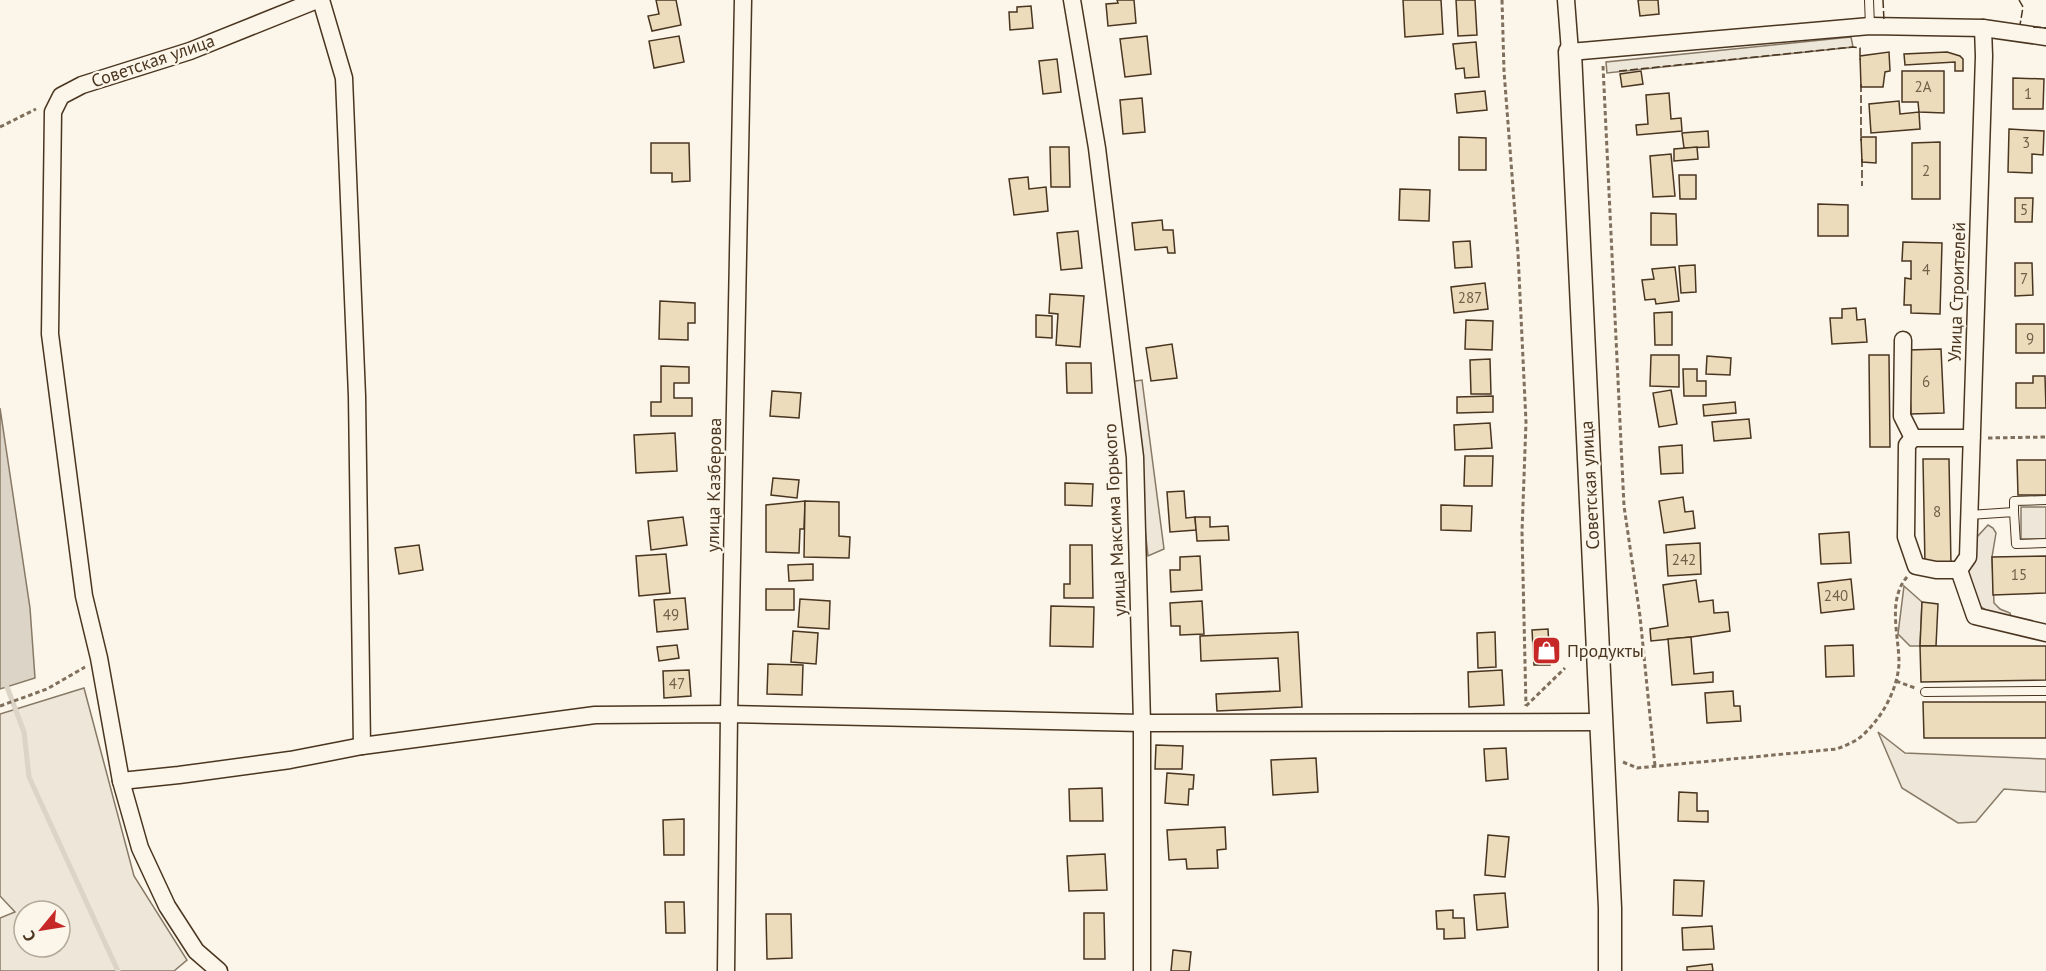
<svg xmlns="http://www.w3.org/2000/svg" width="2046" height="971" viewBox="0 0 2046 971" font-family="'PT Sans',sans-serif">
	<rect width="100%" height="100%" fill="#fbf6e9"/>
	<!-- green -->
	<g fill="#ede6d9" stroke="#887966" stroke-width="1.5" fill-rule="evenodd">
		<path d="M1142 380 1164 549 1148 556 1129 382Z"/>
		<rect x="2021" y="507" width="25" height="32"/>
		<path d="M1988 525 1993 528 1996 533 1992 557 1994 603 2000 609 2010 613 2011 616H1995L1978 605 1967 571 1977 537Z"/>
		<path d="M1904 586 1922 602 1920 646H1910L1898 634Z"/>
		<path d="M84 688 134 876 187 960 174 971H0V918L15 912 0 896V714ZM24 911H60V947H24Z"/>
		<path d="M1878 732 1905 753 2046 759V792L2004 789 1976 822 1958 823 1902 788Z"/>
	</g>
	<!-- parking -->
	<path fill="#ede7d9" stroke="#887966" stroke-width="1.5" d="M1851 37 1853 47 1607 73 1606 62Z"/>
	<!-- water -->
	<path fill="#dcd4c6" stroke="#887966" stroke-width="1.5" d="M0 408 30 608 35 678 0 689Z"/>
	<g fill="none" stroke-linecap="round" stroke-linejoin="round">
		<!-- stream -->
		<path stroke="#dcd4c6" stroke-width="5" d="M7 687 24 732 29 777 118 971"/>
	</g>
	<!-- building -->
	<g fill="#ecdcbc" stroke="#4a3520" stroke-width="1.5">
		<path d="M656 0H676L681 25 652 31 648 16 659 14Z"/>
		<path d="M1117 0H1134L1136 23 1108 26 1106 4 1118 3Z"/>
		<path d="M1403 0H1441L1443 34 1405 37Z"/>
		<path d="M1456 0H1475L1477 35 1458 36Z"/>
		<path d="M1638 0H1658L1659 14 1640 16Z"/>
		<path d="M1031 6 1033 28 1010 30 1009 12H1017V7Z"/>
		<path d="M679 36 684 62 654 68 649 41Z"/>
		<path d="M1147 36 1151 74 1125 77 1120 39Z"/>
		<path d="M1476 42 1479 77 1465 78 1464 68 1456 69 1453 44Z"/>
		<path d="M1889 52 1890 71 1885 72 1883 87H1861L1860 56Z"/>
		<path d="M1947 52 1960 56 1963 59V71H1955V62L1905 65 1904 54Z"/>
		<path d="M1057 59 1061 92 1043 94 1039 61Z"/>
		<path d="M1641 71 1643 84 1622 87 1620 74Z"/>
		<path d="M1902 71H1944V113L1919 112 1918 102H1902Z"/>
		<path d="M2013 78 2044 79 2043 109H2013Z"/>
		<path d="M1485 91 1487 110 1457 113 1455 94Z"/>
		<path d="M1669 93 1671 119 1681 118 1682 131 1637 135 1636 125 1648 124 1646 95Z"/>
		<path d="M1142 98 1145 132 1123 134 1120 100Z"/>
		<path d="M1899 101 1900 114 1919 112 1920 129 1871 133 1869 104Z"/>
		<path d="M2009 129 2044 131 2043 155 2032 154V173L2008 172Z"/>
		<path d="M1708 131 1709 147 1684 148 1682 133Z"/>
		<path d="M1459 137 1486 138V170H1459Z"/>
		<path d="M1861 137H1876V163L1862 162Z"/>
		<path d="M1940 142V199H1912V143Z"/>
		<path d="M651 143H689L690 181 672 182V173H651Z"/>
		<path d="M1050 147H1069L1070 187H1051Z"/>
		<path d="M1697 147 1698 159 1674 161V149Z"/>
		<path d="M1671 154 1675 196 1653 197 1650 156Z"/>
		<path d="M1679 175H1696V199H1680Z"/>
		<path d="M1028 177 1029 189 1046 187 1048 211 1014 215 1009 179Z"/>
		<path d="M1400 189 1430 190 1429 221 1399 220Z"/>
		<path d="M2015 198H2033L2032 222H2015Z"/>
		<path d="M1818 204 1848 205V236H1818Z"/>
		<path d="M1651 213 1676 214 1677 245H1651Z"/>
		<path d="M1162 220 1163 230H1173L1175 253H1168L1167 247 1135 250 1132 223Z"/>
		<path d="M1078 231 1082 268 1061 270 1057 233Z"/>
		<path d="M1470 241 1472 267 1455 268 1453 242Z"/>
		<path d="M1903 242 1942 243 1940 314 1911 313V305H1904L1905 278 1911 279V261H1902Z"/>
		<path d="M2015 263H2032L2033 295 2015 296Z"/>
		<path d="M1695 265 1696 292 1681 293 1679 266Z"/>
		<path d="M1675 267 1679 301 1656 304 1655 299 1645 300 1642 280 1654 279 1652 269Z"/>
		<path d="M1485 283 1488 309 1454 313 1451 287Z"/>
		<path d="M1050 294 1084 296 1080 347 1056 345 1058 314 1049 313Z"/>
		<path d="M660 301 695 303V323H688V340L659 339Z"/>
		<path d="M1856 308 1857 320 1865 319 1867 342 1832 344 1830 318H1842V309Z"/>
		<path d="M1672 312V345H1655L1654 313Z"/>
		<path d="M1036 315 1052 316V338L1036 337Z"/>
		<path d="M1466 320 1493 321 1492 350 1465 349Z"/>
		<rect x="2016" y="324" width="28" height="29"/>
		<path d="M1172 344 1177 378 1151 381 1146 348Z"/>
		<path d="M1941 349 1944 413 1911 414 1908 350Z"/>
		<path d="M1651 355H1679V387L1650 386Z"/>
		<path d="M1869 355H1889L1890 447H1870Z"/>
		<path d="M1707 356 1731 358 1730 375 1706 374Z"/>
		<path d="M1490 359 1491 394H1471L1470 360Z"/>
		<path d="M1066 363H1091L1092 393H1067Z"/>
		<path d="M661 366 689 367V383H674V398H692V416H651V402H661Z"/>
		<path d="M1683 369H1697V381H1706V396H1684Z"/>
		<path d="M2033 376H2045L2046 408H2016V383H2033Z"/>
		<path d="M1671 390 1677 424 1659 427 1653 393Z"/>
		<path d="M772 391 801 393 799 418 770 416Z"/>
		<path d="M1493 396V412L1457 413V397Z"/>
		<path d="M1735 402 1736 413 1704 416 1703 405Z"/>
		<path d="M1749 419 1751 438 1714 441 1712 422Z"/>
		<path d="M1490 423 1492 448 1455 450 1454 425Z"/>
		<path d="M675 433 677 471 636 473 634 435Z"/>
		<path d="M1682 445 1683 473 1661 474 1659 447Z"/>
		<path d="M1465 456H1493L1492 486H1464Z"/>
		<path d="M1923 459H1949L1951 565H1925Z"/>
		<path d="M2017 460H2046V495H2018Z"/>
		<path d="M773 478 799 480 797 498 771 495Z"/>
		<path d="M1065 483 1093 484 1092 506 1065 505Z"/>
		<path d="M1184 491 1186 518 1195 517 1196 530 1170 532 1167 492Z"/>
		<path d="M1683 497 1685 512 1693 511 1695 528 1664 533 1659 501Z"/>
		<path d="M805 501 804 529H800L799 553 766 552V505Z"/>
		<path d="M805 501 839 502V536L850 537 849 558 804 557Z"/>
		<path d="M1441 505 1472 506 1471 531 1441 530Z"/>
		<path d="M683 517 687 545 651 550 648 521Z"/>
		<path d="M1195 517H1210V527L1228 526 1229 540 1197 541Z"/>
		<path d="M1849 532 1851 563 1821 564 1819 534Z"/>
		<path d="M1700 543 1701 574 1668 576 1666 545Z"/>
		<path d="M419 545 423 570 399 574 395 548Z"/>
		<path d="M1070 545H1092L1093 598H1064V584H1070Z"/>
		<path d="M666 554 670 593 639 596 636 556Z"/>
		<path d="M1200 556 1202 590 1171 592 1170 570H1180V557Z"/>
		<path d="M2046 556V593L1993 595 1992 557Z"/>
		<path d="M813 564V580L789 581 788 565Z"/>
		<path d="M1851 579 1854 609 1821 613 1818 583Z"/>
		<path d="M1696 580 1699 602 1713 600 1714 613 1728 612 1730 631 1691 637 1651 641 1650 629 1668 626 1663 585Z"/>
		<rect x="766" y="589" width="28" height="21"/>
		<path d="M685 598 688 629 657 632 654 600Z"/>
		<path d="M800 599 830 601 829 629 798 627Z"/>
		<path d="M1202 601 1204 634 1180 635V626H1171L1170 603Z"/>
		<path d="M1922 602 1938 604 1936 646H1920Z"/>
		<path d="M1051 606 1094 607 1093 647 1050 646Z"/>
		<path d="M1548 629 1550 665H1534L1532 630Z"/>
		<path d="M793 631 818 633 816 664 791 662Z"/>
		<path d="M1298 632 1302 707 1217 711 1216 694 1280 691 1278 658 1201 661 1200 636Z"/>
		<path d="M1495 632 1496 667 1478 668 1477 633Z"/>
		<path d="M1691 637 1694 674 1713 672V682L1672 685 1668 639Z"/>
		<path d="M677 645 679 658 659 661 657 647Z"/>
		<path d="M1853 645 1854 676 1826 677 1825 646Z"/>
		<path d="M1920 646H2046V680L1921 682Z"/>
		<path d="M768 664 803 665 802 695 767 694Z"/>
		<path d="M689 670 691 696 664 698 663 671Z"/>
		<path d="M1502 670 1504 705 1469 707 1468 672Z"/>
		<path d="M1733 691 1734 706H1740L1741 721 1707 723 1705 693Z"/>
		<path d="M1923 702H2046V738H1924Z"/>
		<path d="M1156 745 1183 746 1182 769H1155Z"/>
		<path d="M1506 748 1508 779 1486 781 1484 749Z"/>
		<path d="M1316 758 1318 792 1273 795 1271 760Z"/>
		<path d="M1167 773 1194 775 1193 789H1189L1188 805 1165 803Z"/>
		<path d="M1102 788 1103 821H1070L1069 789Z"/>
		<path d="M1679 792 1697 793V811H1708V822L1678 821Z"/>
		<path d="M684 819V855H664L663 820Z"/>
		<path d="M1225 827 1226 849 1217 850 1218 868 1187 869 1186 859 1169 860 1167 830Z"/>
		<path d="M1488 835 1509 837 1505 877 1485 875Z"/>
		<path d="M1105 854 1107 890 1069 891 1067 856Z"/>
		<path d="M1674 880 1704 881 1702 916 1673 915Z"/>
		<path d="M1505 893 1508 927 1477 930 1474 895Z"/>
		<path d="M665 902H684L685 933H666Z"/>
		<path d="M1453 910V918H1464L1465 938 1444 939V929H1437L1436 911Z"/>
		<path d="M1084 913H1104L1105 959H1084Z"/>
		<path d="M766 914H791L792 958 767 959Z"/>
		<path d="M1712 926 1714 949 1683 950 1682 928Z"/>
		<path d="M1173 950 1191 952 1189 971H1171Z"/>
		<path d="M1712 964 1713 971H1687V967Z"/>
	</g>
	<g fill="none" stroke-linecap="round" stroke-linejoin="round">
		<defs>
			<g id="lane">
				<path d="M1869 0 1870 26"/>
				<path d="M2014 512V501L2046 500"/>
				<path d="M1969 515 2014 512 2016 544 2046 543"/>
				<path d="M1925 692 2046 691"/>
			</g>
			<g id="street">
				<path d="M321 0 344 78 357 396 362 746"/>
				<path d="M1072 0 1097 148 1135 457 1142 723V971"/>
				<path d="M1566 0 1570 52 1870 26 1983 28 2046 37"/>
				<path d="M1903 340 1902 416 1913 438"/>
				<path d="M1972 438H1913L1907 445 1906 537 1916 566 1936 570H1959L1968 557 1984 56 1983 28"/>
				<path d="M1959 570 1975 616 2046 633"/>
				<path d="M121 781 179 775 290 760 362 746 595 715 729 714 1142 723 1601 722"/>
				<path d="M219 971 196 951 167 906 140 848 121 781 99 658 84 596 50 334 53 112 61 96 82 85 190 51 317 0"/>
				<path d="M726 971 729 714 743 0"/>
			</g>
			<path id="secondary" d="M1570 52 1610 908V971"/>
		</defs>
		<!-- lane casing -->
		<use href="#lane" stroke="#4a3520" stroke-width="10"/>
		<!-- street casing -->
		<use href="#street" stroke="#4a3520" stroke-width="19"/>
		<!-- secondary casing -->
		<use href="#secondary" stroke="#4a3520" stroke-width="25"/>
		<!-- path -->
		<g stroke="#7f6f5c" stroke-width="3" stroke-dasharray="4.5 3" stroke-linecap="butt">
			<path d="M1502 0 1504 71 1518 253 1526 422 1522 532 1526 706"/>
			<path d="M1603 66 1624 506 1640 616 1655 766"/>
			<path d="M0 127 36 109"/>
			<path d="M1988 438 2046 437"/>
			<path d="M1896 681 1915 688"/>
			<path d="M0 706 47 689 85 667"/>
			<path d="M1526 706 1565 668"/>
			<path d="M1623 762 1637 768 1837 749C1844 746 1852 743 1858 739 1880 722 1898 690 1899 663 1899 636 1887 600 1907 577"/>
		</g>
		<!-- lane -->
		<use href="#lane" stroke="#fbf6e9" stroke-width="8"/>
		<!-- street -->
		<use href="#street" stroke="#fbf6e9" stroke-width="16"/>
		<!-- secondary -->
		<use href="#secondary" stroke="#fbf6e9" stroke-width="22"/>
		<!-- fence -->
		<g stroke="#4a3520" stroke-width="1.5" stroke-dasharray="8 3" stroke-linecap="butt">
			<path d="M1883 0 1884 21"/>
			<path d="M2019 0 2023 7 2020 25"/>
			<path d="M2033 27 2046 28"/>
			<path d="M1619 71 1853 47 1860 48V60"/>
			<path d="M1861 84V141"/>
			<path d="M1862 159V186"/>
		</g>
	</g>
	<!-- icons -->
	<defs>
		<symbol id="shop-square" viewBox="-11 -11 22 22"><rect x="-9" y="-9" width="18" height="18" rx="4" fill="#c62828" stroke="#fbf6e9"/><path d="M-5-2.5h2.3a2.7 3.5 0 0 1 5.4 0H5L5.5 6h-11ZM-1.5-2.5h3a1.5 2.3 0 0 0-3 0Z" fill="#fff"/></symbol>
	</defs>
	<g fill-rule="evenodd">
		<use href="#shop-square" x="1530" y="634" width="33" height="33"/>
	</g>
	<g text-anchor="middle" stroke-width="4.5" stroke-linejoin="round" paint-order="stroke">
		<!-- number labels -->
		<g font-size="15" fill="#725f47">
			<text x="1923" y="92">2А</text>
			<text x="2028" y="99">1</text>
			<text x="2026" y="148">3</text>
			<text x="1926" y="176">2</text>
			<text x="2024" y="215">5</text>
			<text x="1926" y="275">4</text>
			<text x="2024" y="284">7</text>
			<text x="1470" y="303">287</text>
			<text x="2030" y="344">9</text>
			<text x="1926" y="387">6</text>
			<text x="1937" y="517">8</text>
			<text x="1684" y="565">242</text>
			<text x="2019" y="580">15</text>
			<text x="1836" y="601">240</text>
			<text x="671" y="620">49</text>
			<text x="677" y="689">47</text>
		</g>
		<!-- street labels -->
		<g font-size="18" fill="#4a3520" stroke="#fbf6e9">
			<text transform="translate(153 61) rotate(-19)" y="6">Советская улица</text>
			<text transform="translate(1957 292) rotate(-88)" y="6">Улица Строителей</text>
			<text transform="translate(714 485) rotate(-89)" y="6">улица Казберова</text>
			<text transform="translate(1590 485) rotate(-93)" y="6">Советская улица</text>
			<text transform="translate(1115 520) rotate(-93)" y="6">улица Максима Горького</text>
		</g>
		<!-- poi labels -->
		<g font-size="18" fill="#4a3520" stroke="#fbf6e9" text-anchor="start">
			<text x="1567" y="657">Продукты</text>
		</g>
	</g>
	<!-- north arrow -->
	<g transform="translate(42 929) rotate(240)"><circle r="28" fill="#fbf6e9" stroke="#b4a999" stroke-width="1.5"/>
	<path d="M0-4.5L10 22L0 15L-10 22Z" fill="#c62828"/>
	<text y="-9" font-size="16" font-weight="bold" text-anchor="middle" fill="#4a3520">С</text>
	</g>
</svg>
